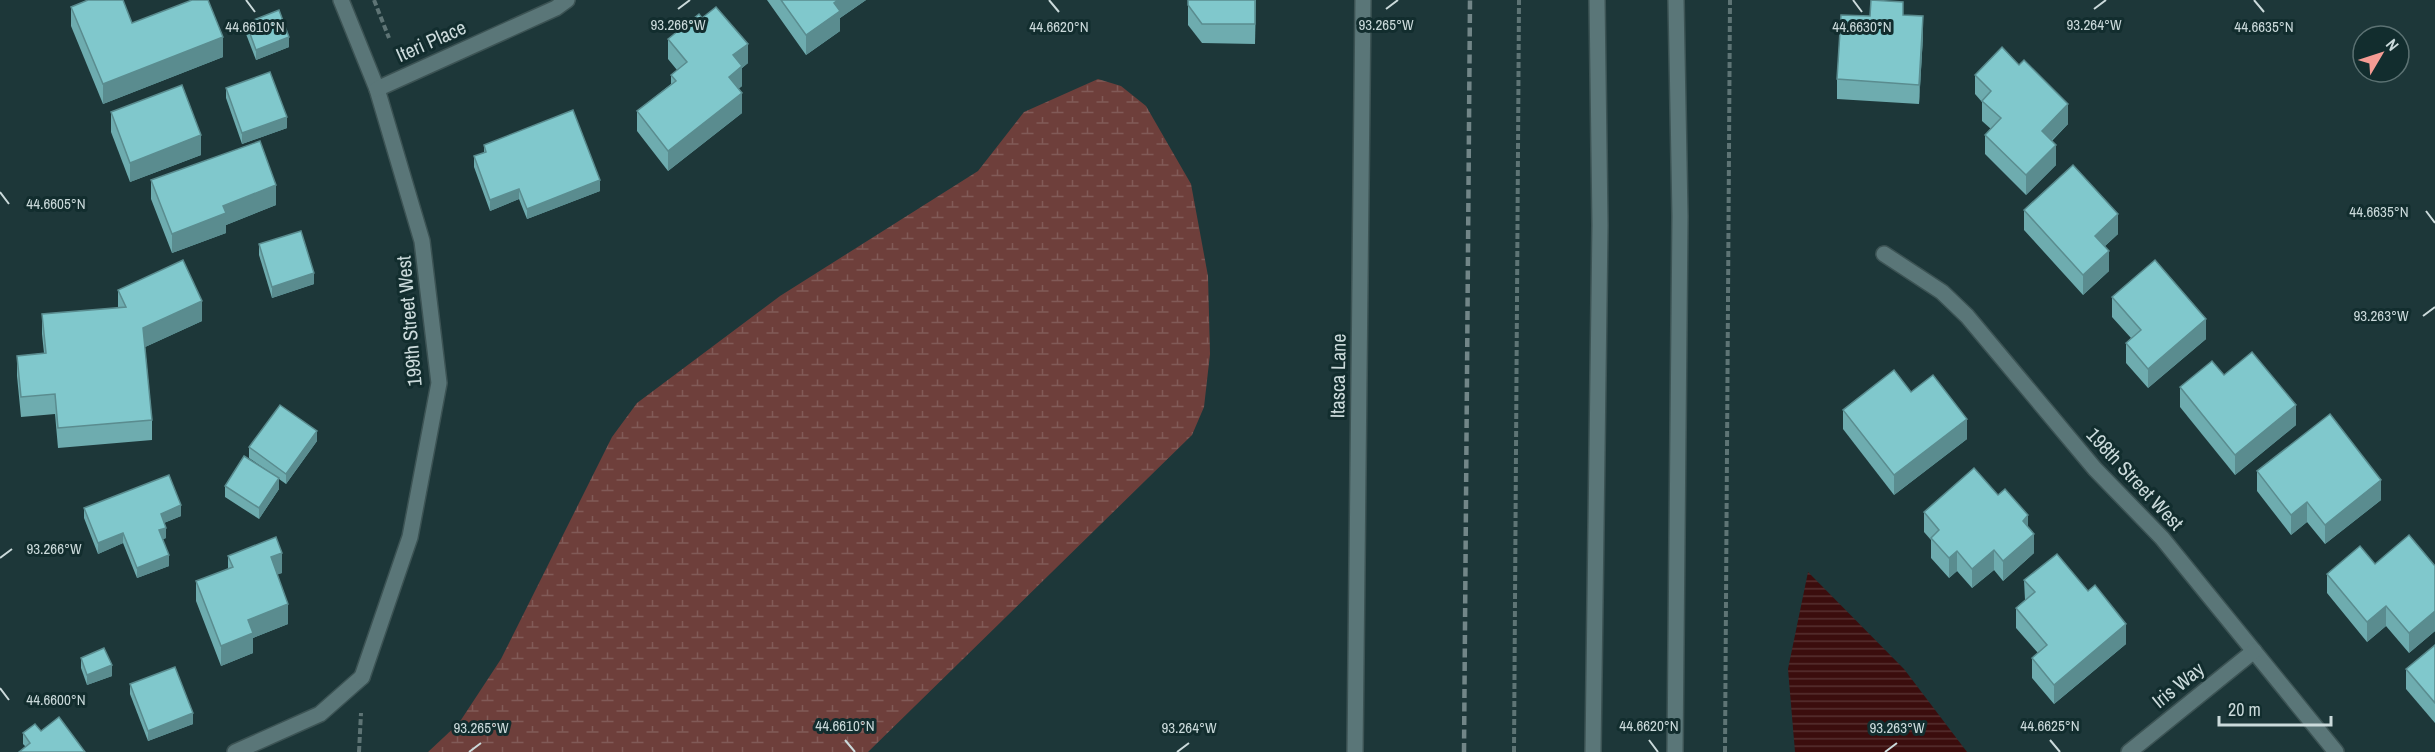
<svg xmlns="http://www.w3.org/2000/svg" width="2435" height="752" viewBox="0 0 2435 752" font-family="'Archivo Narrow',sans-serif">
	<defs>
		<pattern id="wetland-marsh" width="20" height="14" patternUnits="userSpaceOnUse" patternTransform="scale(1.5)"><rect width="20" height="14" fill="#6e3f3b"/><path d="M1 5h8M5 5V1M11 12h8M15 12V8" fill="none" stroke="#815a57"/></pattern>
		<pattern id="water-rules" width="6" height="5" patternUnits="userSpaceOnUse" patternTransform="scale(1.5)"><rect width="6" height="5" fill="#3b0d0d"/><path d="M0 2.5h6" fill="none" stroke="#563030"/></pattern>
	</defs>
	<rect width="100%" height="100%" fill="#1d3739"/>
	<!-- wetland -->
	<path fill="url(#wetland-marsh)" d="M1098 79 1121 86 1146 106 1191 184 1208 276 1210 354 1204 407 1192 435 868 752H428L459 723 501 659 612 437 637 403 780 296 978 171 1024 112Z"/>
	<!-- water -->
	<path fill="url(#water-rules)" d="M1808 572 1904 669 1967 752H1795L1788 669Z"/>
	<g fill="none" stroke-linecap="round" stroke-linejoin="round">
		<defs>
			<path id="service" d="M235 752 320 714 362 677"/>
			<g id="minor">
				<path d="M341 0 377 89 422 241 439 383 410 537 362 677"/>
				<path d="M377 89 556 8 567 0"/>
				<path d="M1884 254 1942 292 1967 316 2095 469 2162 538 2336 752"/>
				<path d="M1355 752 1363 0"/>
				<path d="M2129 752 2254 651"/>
			</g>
			<g id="secondary">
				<path d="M1593 752 1600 225 1597 0"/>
				<path d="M1675 752 1680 216 1676 0"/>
			</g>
		</defs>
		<!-- service casing -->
		<use href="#service" stroke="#3c5354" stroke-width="18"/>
		<!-- minor casing -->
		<use href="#minor" stroke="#3c5354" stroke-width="18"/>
		<!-- secondary casing -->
		<use href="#secondary" stroke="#3c5354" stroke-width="18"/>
		<!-- path -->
		<g stroke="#5e7475" stroke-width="4" stroke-dasharray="6 3" stroke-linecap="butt">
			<path d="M374 0 389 38"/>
			<path d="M359 752 361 713"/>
			<path d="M1514 752 1519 0"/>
			<path d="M1725 752 1730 0"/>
		</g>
		<!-- service -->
		<use href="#service" stroke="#5a7678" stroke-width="15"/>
		<!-- minor -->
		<use href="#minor" stroke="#5a7678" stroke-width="15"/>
		<!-- secondary -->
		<use href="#secondary" stroke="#5a7678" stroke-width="15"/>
		<!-- rail -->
		<path stroke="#728688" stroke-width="4.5" stroke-dasharray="9 4.5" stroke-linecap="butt" d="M1464 752 1470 0"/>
	</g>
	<!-- wall -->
	<g fill="#6eacaf">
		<path d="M767 0H866L840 18V31L806 55Z"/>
		<path d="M1188 0H1256L1255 44 1202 43 1188 25Z"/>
		<path d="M71 7 223 57 103 104 71 26Z"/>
		<path d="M1903 15 1923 36 1919 104 1837 99V79L1870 16Z"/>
		<path d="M702 18 748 63 742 68V86L738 89 742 113 668 171 637 131V111L671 84V75L677 70 668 59V39Z"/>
		<path d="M246 23 289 47 256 60 246 34Z"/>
		<path d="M1975 75 2068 124 2052 141 2056 165 2026 195 1985 154V135L1991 129 1982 121V102L1975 94Z"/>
		<path d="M226 88 287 128 242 144 226 98Z"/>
		<path d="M111 112 201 155 130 182 111 132Z"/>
		<path d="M484 145 600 191 527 219 519 199 490 211 474 167V156L484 153Z"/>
		<path d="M151 180 276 205 226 225V233L172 253 151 199Z"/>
		<path d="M2024 210 2118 234 2105 246 2109 271 2083 295 2024 230Z"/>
		<path d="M259 244 314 284 272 298 259 255Z"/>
		<path d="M118 290 202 321 145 347 152 420V440L58 448 55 414 21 417 17 376V356L44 353 42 334V314L118 308Z"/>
		<path d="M2112 297 2206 339 2148 388 2126 363V343L2131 338 2112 317Z"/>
		<path d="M2224 375 2296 425 2235 475 2180 407V387Z"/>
		<path d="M1911 392 1967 439 1894 495 1843 429V410Z"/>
		<path d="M317 441 286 484 279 479V489L259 519 225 497V486L274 475 249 458V447Z"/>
		<path d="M2257 471 2381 500 2325 544 2307 522 2291 535 2257 491Z"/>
		<path d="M1998 495 2028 527 2034 553 2003 581 1994 570 1972 588 1957 571 1949 578 1931 558V540L1924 532V512Z"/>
		<path d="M84 508 181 516 164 523 166 538 163 539 169 566 137 578 123 543 98 554 84 518Z"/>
		<path d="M228 556 282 573 277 574 288 624 253 638V653L221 666 196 601V581L228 569Z"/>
		<path d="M2375 564 2435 566V631L2409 653 2386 626 2367 642 2327 593V574Z"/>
		<path d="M2024 580 2126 644 2054 704 2032 678V658L2038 653 2016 628V608L2025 600Z"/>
		<path d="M2435 645V723L2406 689V669Z"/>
		<path d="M81 658 112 676 87 685 81 668Z"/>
		<path d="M130 684 193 724 148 741 130 694Z"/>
		<path d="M41 731 85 752 26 747 23 744V733Z"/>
	</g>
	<!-- shaded-wall -->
	<g fill="#5a8c8f">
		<path d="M838 0H866L840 18V31L806 55V35L834 3Z"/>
		<path d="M1923 16V36L1919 104V85Z"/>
		<path d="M223 37V57L103 104V84Z"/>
		<path d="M289 37V47L256 60V50Z"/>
		<path d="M748 44V63L742 68V86L729 97V77L733 55Z"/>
		<path d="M742 93V113L668 171V151Z"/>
		<path d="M2068 104V124L2042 150V131Z"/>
		<path d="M287 117V128L242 144V133Z"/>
		<path d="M201 135V155L130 182V163Z"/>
		<path d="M2056 145V165L2026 195V175Z"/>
		<path d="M600 180V191L527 219V209Z"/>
		<path d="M276 185V205L226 225V233L172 253V234L223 206Z"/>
		<path d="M519 189V199L490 211V200Z"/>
		<path d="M2118 214V234L2095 255V236Z"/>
		<path d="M2109 251V271L2083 295V275Z"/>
		<path d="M314 273V284L272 298V287Z"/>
		<path d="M202 301V321L143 348V328Z"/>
		<path d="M2206 319V339L2148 388V369Z"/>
		<path d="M2296 405V425L2235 475V455Z"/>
		<path d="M1967 419V439L1894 495V475Z"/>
		<path d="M317 431V441L286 484V474Z"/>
		<path d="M279 478V489L259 519V508Z"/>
		<path d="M2381 480V500L2325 544V525Z"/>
		<path d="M2307 502V522L2291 535V515Z"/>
		<path d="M181 505V516L161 524V514Z"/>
		<path d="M2028 515V535L2023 521Z"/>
		<path d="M166 528V538L159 541V530Z"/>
		<path d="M123 533V543L98 554V543Z"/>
		<path d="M2034 534V553L2003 581V561Z"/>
		<path d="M1994 550V570L1972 588V569Z"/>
		<path d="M1957 551V571L1949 578V558Z"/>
		<path d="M282 553V573L271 577V557Z"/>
		<path d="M169 555V566L137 578V568Z"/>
		<path d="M288 604V624L253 638V653L221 666V646L248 620Z"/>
		<path d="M2386 606V626L2367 642V622Z"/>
		<path d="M2435 611V631L2409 653V633Z"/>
		<path d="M2126 624V644L2054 704V685Z"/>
		<path d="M112 665V676L87 685V675Z"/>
		<path d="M193 713V724L148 741V731Z"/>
	</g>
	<!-- building -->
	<g fill="#80c8cc" stroke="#5a8c8f" stroke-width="1.5">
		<path d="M88 0H123L132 23 192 0H208L223 37 103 84 71 7Z"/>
		<path d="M781 0H838L834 3 840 11 806 35Z"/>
		<path d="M1188 0H1255V24H1202L1188 5Z"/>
		<path d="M1871 0 1903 2V15L1923 16 1919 85 1837 79 1841 15 1870 16Z"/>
		<path d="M716 7 748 44 733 55 742 66 729 77 742 93 668 151 637 111 676 81 671 75 687 62 668 39 699 14 702 18Z"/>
		<path d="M279 10 289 37 256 50 246 23Z"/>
		<path d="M2002 47 2019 65 2024 60 2068 104 2042 131 2056 145 2026 175 1985 135 2001 118 1982 101 1991 91 1975 75Z"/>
		<path d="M270 72 287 117 242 133 226 88Z"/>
		<path d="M182 85 201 135 130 163 111 112Z"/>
		<path d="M573 110 600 180 527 209 519 189 490 200 474 156 486 152 484 145Z"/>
		<path d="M260 141 276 185 223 206 226 213 172 234 151 180Z"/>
		<path d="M2073 165 2118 214 2095 236 2109 251 2083 275 2024 210Z"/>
		<path d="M301 231 314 273 272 287 259 244Z"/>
		<path d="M183 260 202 301 143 328 152 420 58 428 55 394 21 397 17 356 46 353 42 314 126 307 118 290Z"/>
		<path d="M2155 260 2206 319 2148 369 2126 343 2141 330 2112 297Z"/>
		<path d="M2252 352 2296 405 2235 455 2180 387 2212 361 2224 375Z"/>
		<path d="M1894 370 1911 392 1933 375 1967 419 1894 475 1843 410Z"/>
		<path d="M280 405 317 431 286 474 249 447Z"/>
		<path d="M2330 414 2381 480 2325 525 2307 502 2291 515 2257 471Z"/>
		<path d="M244 456 279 478 259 508 225 486Z"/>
		<path d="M1974 468 1998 495 2005 489 2028 515 2023 521 2034 534 2003 561 1994 550 1972 569 1957 551 1949 558 1931 538 1939 530 1924 512Z"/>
		<path d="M169 475 181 505 161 514 166 528 159 530 169 555 137 568 123 533 98 543 84 508Z"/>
		<path d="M2409 535 2435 566V611L2409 633 2386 606 2367 622 2327 574 2360 546 2375 564Z"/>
		<path d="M276 537 282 553 271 557 288 604 248 620 253 633 221 646 196 581 233 567 228 556Z"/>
		<path d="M2057 554 2088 591 2095 585 2126 624 2054 685 2032 658 2047 645 2016 608 2035 592 2024 580Z"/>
		<path d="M2435 645V703L2406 669Z"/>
		<path d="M104 648 112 665 87 675 81 658Z"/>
		<path d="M175 667 193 713 148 731 130 684Z"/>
		<path d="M59 717 85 752H19L30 743 23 733 35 724 41 731Z"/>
	</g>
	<!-- ticks -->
	<path fill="none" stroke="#cbdadb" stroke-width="2" d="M246 0 255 12M1049 0 1059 12M1853 0 1862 12M2254 0 2264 12M678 9 690 0M1386 9 1398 0M2094 9 2106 0M0 192 9 204M2426 211 2435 223M2423 316 2435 307M0 558 12 549M0 688 9 700M845 740 855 752M1649 740 1658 752M2050 740 2060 752M469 752 481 743M1177 752 1189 743M1885 752 1897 743"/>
	<g text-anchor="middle" stroke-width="6" stroke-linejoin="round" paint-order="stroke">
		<!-- street labels -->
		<g font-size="20" fill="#cbdadb" stroke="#122d2e">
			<text transform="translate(431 41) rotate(-24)" y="7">Iteri Place</text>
			<text transform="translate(409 321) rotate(-95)" y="7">199th Street West</text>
			<text transform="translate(1338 376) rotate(-89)" y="7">Itasca Lane</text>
			<text transform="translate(2135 479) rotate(47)" y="7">198th Street West</text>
			<text transform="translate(2178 685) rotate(-39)" y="7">Iris Way</text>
		</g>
	</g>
	<g font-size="15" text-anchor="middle" fill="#cbdadb" stroke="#122d2e" stroke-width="6" stroke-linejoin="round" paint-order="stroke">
		<text x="678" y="30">93.266°W</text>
		<text x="1386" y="30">93.265°W</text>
		<text x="2094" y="30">93.264°W</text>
		<text x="255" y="32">44.6610°N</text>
		<text x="1059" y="32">44.6620°N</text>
		<text x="1862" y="32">44.6630°N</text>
		<text x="2264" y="32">44.6635°N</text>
		<text x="56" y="209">44.6605°N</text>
		<text x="2379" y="217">44.6635°N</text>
		<text x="2381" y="321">93.263°W</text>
		<text x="54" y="554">93.266°W</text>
		<text x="56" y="705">44.6600°N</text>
		<text x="845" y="731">44.6610°N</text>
		<text x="1649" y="731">44.6620°N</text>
		<text x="2050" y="731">44.6625°N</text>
		<text x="481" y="733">93.265°W</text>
		<text x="1189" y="733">93.264°W</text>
		<text x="1897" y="733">93.263°W</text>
	</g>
	<!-- north arrow -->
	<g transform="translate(2381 54) rotate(51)"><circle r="28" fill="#122d2e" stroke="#5c7273" stroke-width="1.5"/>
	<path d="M0-4.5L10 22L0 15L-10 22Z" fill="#f59c94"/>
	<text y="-9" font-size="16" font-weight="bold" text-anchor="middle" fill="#cbdadb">N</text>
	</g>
	<!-- scale -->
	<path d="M2219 716v9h112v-9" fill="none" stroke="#cbdadb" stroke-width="3"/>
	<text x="2228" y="716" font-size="18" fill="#cbdadb" stroke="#122d2e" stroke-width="4.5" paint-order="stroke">20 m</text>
</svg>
